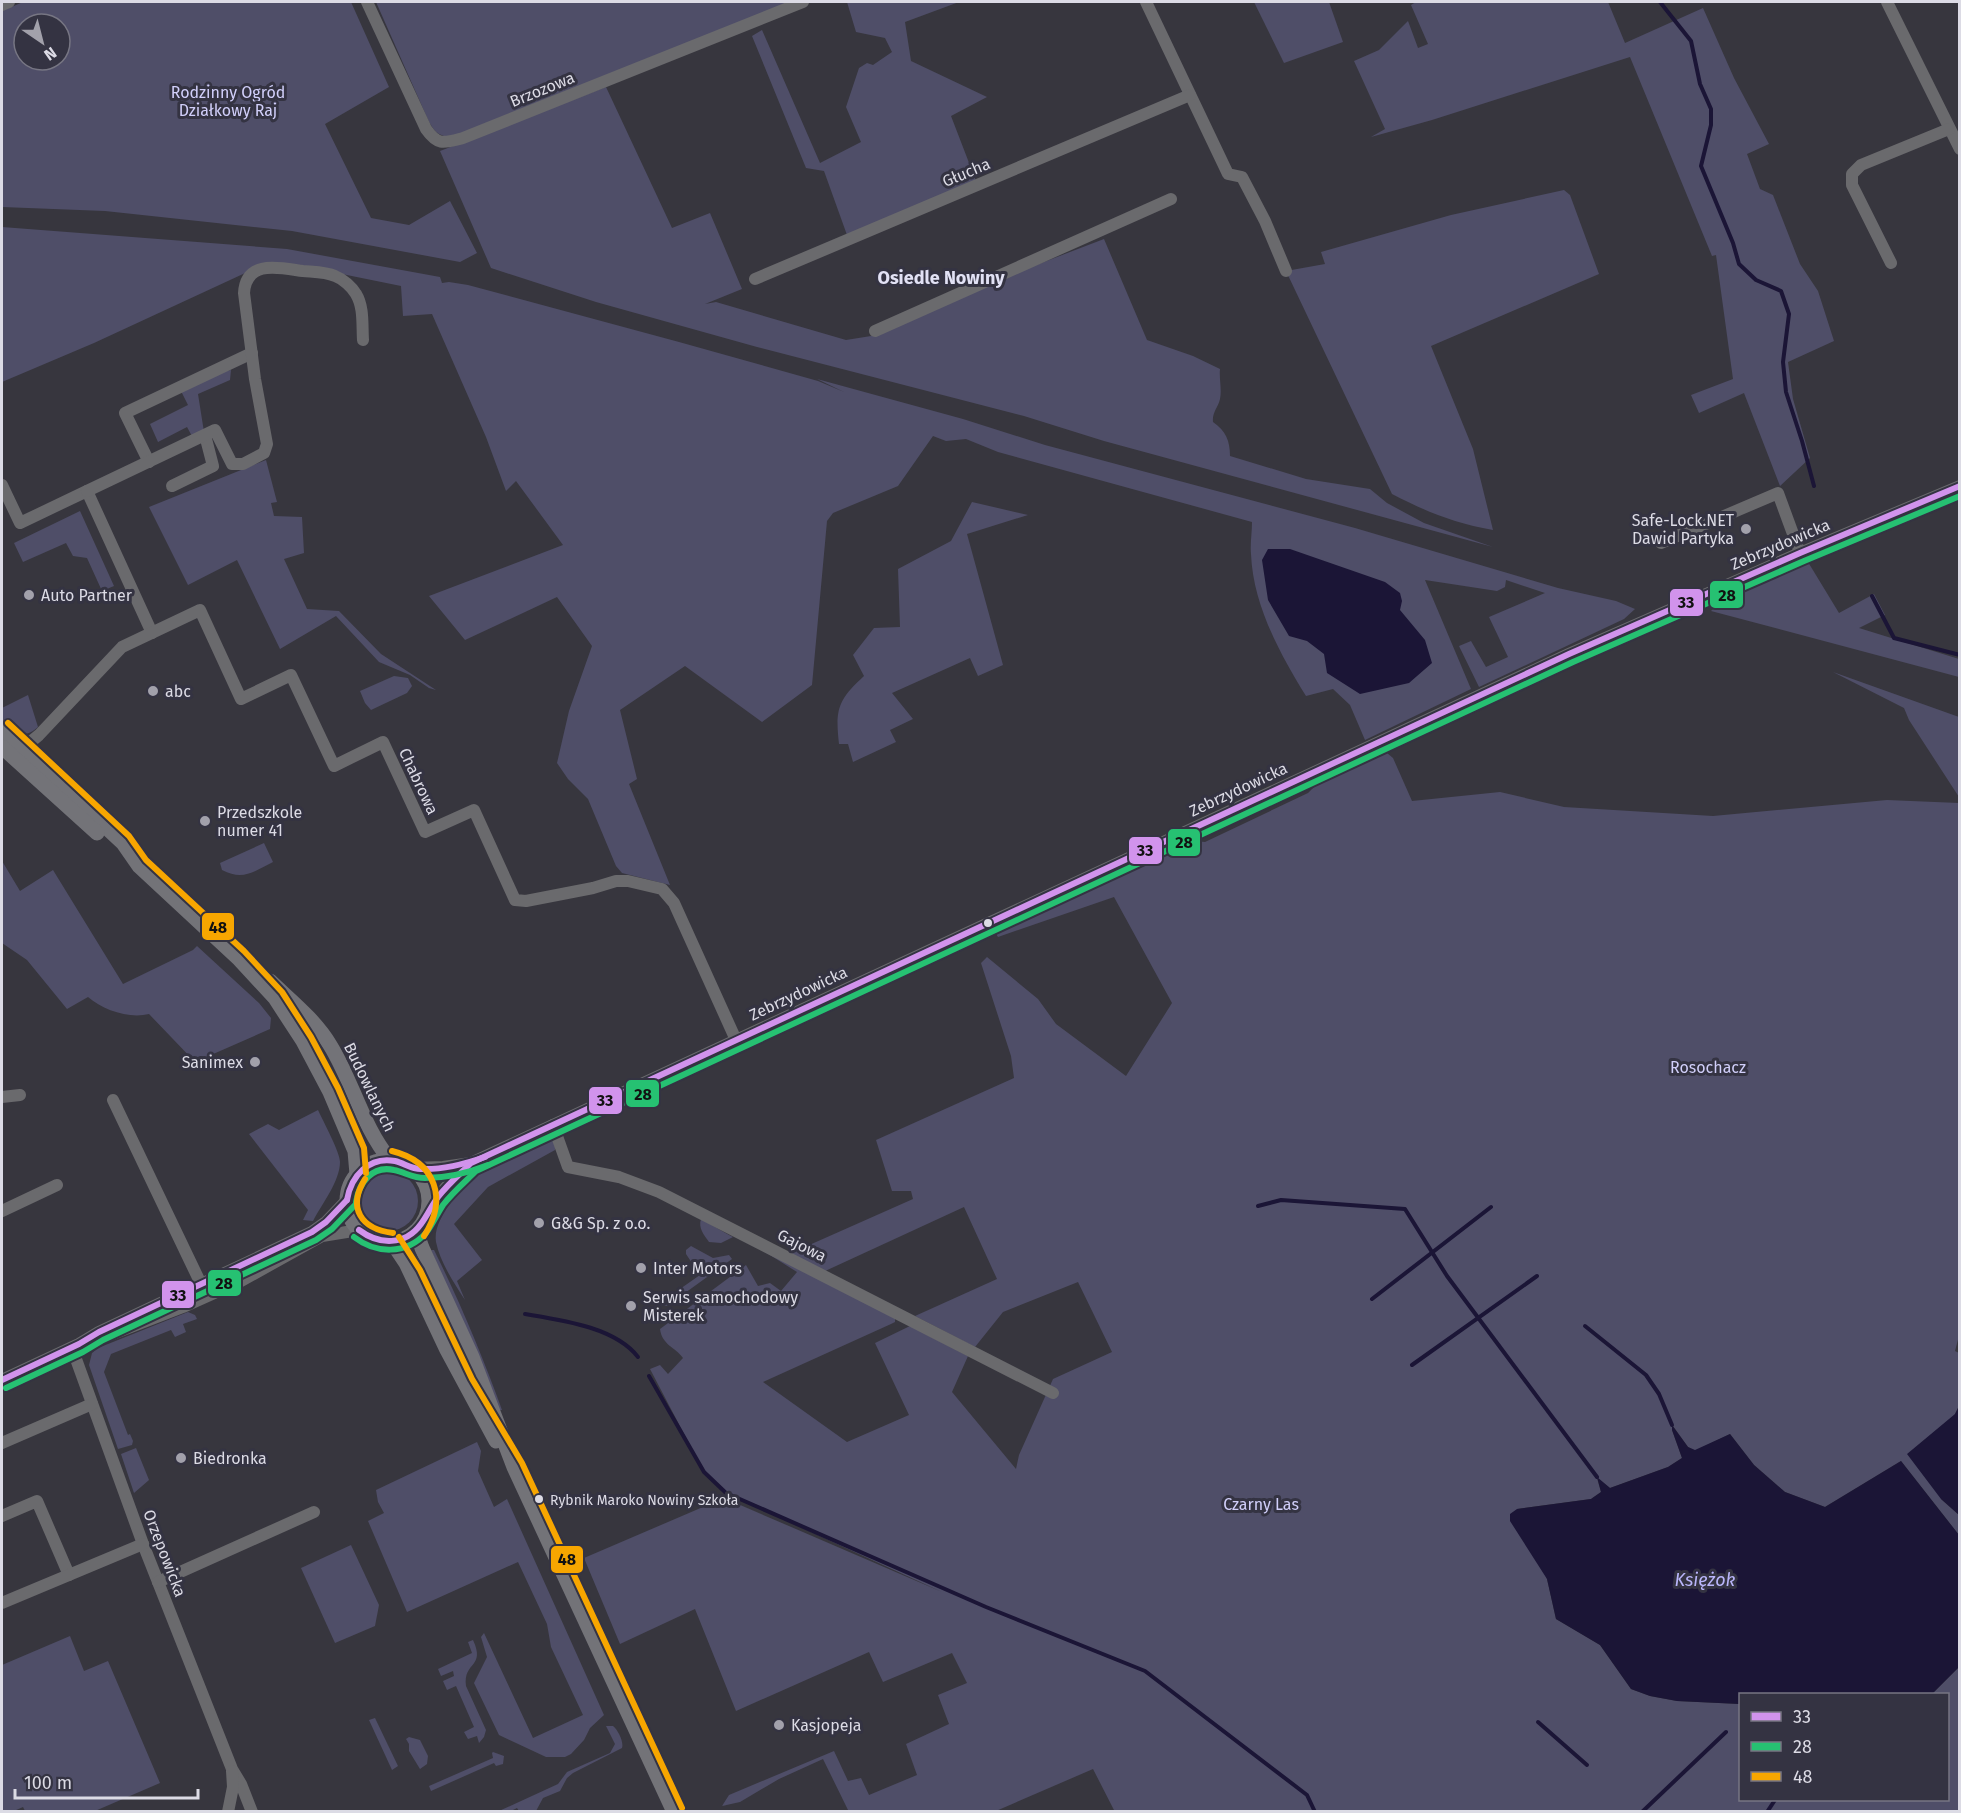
<svg xmlns="http://www.w3.org/2000/svg" width="1961" height="1813" viewBox="0 0 1961 1813" font-family="'Fira Sans',sans-serif">
	<rect width="100%" height="100%" fill="#37363e"/>
	<!-- green -->
	<g fill="#4f4e68" fill-rule="evenodd">
		<path d="M23 2H351L389 87 325 124 371 218 409 225 450 201 477 253 460 262 292 231 105 211 2 207V11ZM24 24H60V60H24Z"/>
		<path d="M376 2H789L461 136C444 137 438 138 429 122Z"/>
		<path d="M847 2H959L905 22 911 61 987 97 951 116 976 181 847 235 824 171 806 168 752 36 762 30 820 163 861 142 846 107 859 68 867 63 873 65 892 52 885 38 856 32Z"/>
		<path d="M1254 2H1329L1343 42 1284 63Z"/>
		<path d="M1416 2H1608L1625 43 1703 8 1734 78 1769 144 1747 154 1760 189 1773 195 1800 264 1818 291 1834 341 1788 362 1793 399 1810 458 1780 486 1744 393 1699 413 1691 395 1733 379 1716 255 1712 256 1630 57 1432 120 1371 137 1385 129 1354 61 1379 50 1408 21 1418 48 1428 44 1411 5Z"/>
		<path d="M606 87 672 228 710 213 742 289 705 304 716 302 846 340 871 336 1002 278 1104 239 1147 340 1193 356 1220 369C1219 379 1222 390 1220 399 1218 408 1212 412 1213 422 1226 431 1230 441 1230 456L1306 479 1370 489 1387 503 1424 523 1493 547 1104 441 1024 416 757 347 596 302 491 268 440 151Z"/>
		<path d="M1564 190 1570 195 1599 274 1431 346 1473 449 1493 530C1454 523 1427 512 1392 494L1286 271 1325 264 1321 252 1451 215Z"/>
		<path d="M2 227 287 249 440 277 442 283 449 282 468 285 679 342 818 381 844 392 817 379 963 419 1045 445 1355 528 1558 588 1616 601 1635 609 1624 619 1479 687 1459 646 1471 641 1486 667 1508 657 1489 617 1545 593 1506 580 1505 587 1497 591 1425 580 1471 689 1365 740 1350 705 1333 689 1306 696C1280 654 1253 605 1251 554 1250 544 1252 533 1252 522L998 452 966 439 946 441 933 436 898 486 833 513 827 521 812 685 762 722 685 666 620 710 637 779 629 784 670 885 622 873 616 866 588 799 568 779 557 763 569 711 592 646 557 597 465 640 429 596 563 545 516 481 506 491 486 437 432 314 403 316 401 286 337 273 267 263 94 343 2 382Z"/>
		<path d="M231 370 230 380 198 394 204 432 193 438 187 427 158 442 150 424 188 405 181 391 222 372Z"/>
		<path d="M266 460 277 502 271 503 274 516 302 517 304 553 284 559 307 609 339 611 381 654 436 690 429 688 410 675 379 662 336 616 280 649 237 560 188 585 149 507Z"/>
		<path d="M972 502 1028 515 967 534 1003 665 978 676 970 658 892 693 913 719 890 730 896 742 853 762 848 744H839C835 709 838 700 864 676L853 655 874 628 900 627 898 569 951 541Z"/>
		<path d="M80 511 114 586 102 591 87 558 73 556 66 543 23 562 14 543Z"/>
		<path d="M1808 562 1839 613 1874 594 1885 615 1859 628 1959 659V677L1711 611 1713 609 1702 605Z"/>
		<path d="M1833 672 1959 717V797L1909 720 1904 708Z"/>
		<path d="M394 676 408 678 412 686 407 693 371 710 365 703 360 691Z"/>
		<path d="M28 695 38 727C25 739 15 734 2 726V708Z"/>
		<path d="M1387 753 1393 758 1412 801 1500 792 1564 807 1713 816 1887 800 1959 803 1960 1332 1955 1351 1959 1353V1406L1955 1414 1941 1499 1959 1515V1535L1901 1461 1825 1507 1785 1492 1754 1465 1730 1434 1695 1451 1688 1447 1673 1426 1672 1430 1682 1458 1668 1467 1610 1488 1597 1478 1601 1492 1591 1499 1517 1509 1547 1579 1556 1619 1600 1645 1631 1689 1650 1696 1677 1701 1740 1704V1800H1948V1694H1932L1959 1667V1811L1115 1812 1093 1769 996 1811 849 1812 823 1759 779 1779 740 1802 722 1806 729 1795 834 1751 848 1781 861 1778 869 1795 917 1775 906 1744 949 1724 938 1695 967 1683 952 1653 883 1682 869 1652 736 1711 695 1609 620 1644 584 1558 724 1498 942 1592 726 1493 704 1472 650 1369 660 1365 668 1374 683 1358C675 1347 662 1345 660 1329L746 1265 758 1286 770 1283 781 1291 797 1272 762 1250 895 1318V1322L891 1324 763 1382 847 1442 909 1415 875 1343 910 1326 968 1356 952 1392 1016 1469 1019 1455 1053 1379 1112 1352 1078 1282 1003 1312 975 1347 915 1316 997 1279 964 1207 823 1272 789 1254 913 1199 911 1191H892L876 1140 1014 1078 1011 1056 981 963 987 957 1038 999 1056 1024 1126 1076 1172 1003 1114 897 998 937 993 929 1184 840 1205 842 1308 793 1317 784Z"/>
		<path d="M264 843 273 862C253 872 243 881 222 870L220 863Z"/>
		<path d="M2 861 20 891 53 870 123 984 193 950 197 946 259 1003 271 1018 270 1029 195 1062 149 1014C129 1019 103 1010 88 997L67 1009 27 960 2 943Z"/>
		<path d="M318 1110C323 1121 340 1152 340 1162 340 1181 322 1204 313 1221L303 1220 308 1210 249 1134 268 1124 279 1130Z"/>
		<path d="M545 1138 552 1140 555 1144V1150L488 1187 454 1224 482 1260 457 1281 465 1300C454 1283 440 1262 436 1242 432 1218 465 1182 483 1170 502 1156 524 1147 545 1138Z"/>
		<circle cx="388" cy="1201" r="30"/>
		<path d="M701 1219 729 1235 733 1237 721 1243 709 1242C704 1235 698 1228 701 1219Z"/>
		<path d="M691 1246 713 1258 729 1255 732 1259 667 1306 657 1305 700 1275 686 1254V1250Z"/>
		<path d="M431 1250H434C460 1302 482 1355 502 1410H499Z"/>
		<path d="M188 1312 195 1315 197 1319 183 1324 186 1332 175 1337 171 1330 111 1354 104 1372 128 1435 130 1434 133 1441 132 1445 118 1449 89 1365 92 1353 98 1348Z"/>
		<path d="M477 1442 481 1451 478 1471 494 1507 507 1499 604 1715 590 1728 584 1740 571 1754 565 1757H546L499 1735 474 1683 487 1657 481 1637 484 1633 533 1738 583 1715 551 1647 547 1624 518 1562 407 1612 368 1521 384 1513 378 1502 376 1490Z"/>
		<path d="M136 1448 149 1480 134 1493 121 1454Z"/>
		<path d="M351 1545 379 1605 375 1626 335 1643 301 1568Z"/>
		<path d="M70 1636 84 1671 108 1661 160 1783 95 1811H25L23 1807 14 1811H2V1665Z"/>
		<path d="M473 1640C486 1668 463 1661 466 1686L486 1730 484 1737 479 1743 477 1736 468 1739 464 1732 474 1727 456 1686 447 1690 443 1681 454 1676 453 1671 441 1676 438 1669 472 1653 468 1642Z"/>
		<path d="M375 1718 398 1766 392 1770 369 1720Z"/>
		<path d="M606 1726H613C618 1730 624 1742 622 1748L573 1773 567 1778 560 1791 543 1798 536 1811H519L517 1808 511 1811H499L558 1784 567 1772 610 1753 615 1744Z"/>
		<path d="M409 1737 420 1740 428 1756 427 1764 420 1769 409 1751V1744L406 1739Z"/>
		<path d="M493 1752 504 1756 503 1764 496 1766 494 1763 431 1791 429 1786 493 1758 492 1753Z"/>
	</g>
	<!-- water -->
	<g fill="#1b1536">
		<path d="M1268 549H1290L1385 582 1400 593 1402 601 1400 610 1425 640 1432 663 1409 683 1360 694 1327 673 1324 654 1307 641 1289 636 1268 600 1262 560Z"/>
		<path d="M1959 1406V1515L1941 1499 1907 1454 1955 1414Z"/>
		<path d="M1672 1425 1688 1447 1695 1450 1730 1434 1754 1465 1785 1492 1825 1507 1901 1461 1959 1535V1667L1932 1694H1740V1704L1677 1701 1650 1696 1631 1689 1600 1645 1556 1619 1547 1579 1510 1521V1514L1517 1509 1591 1499 1601 1492 1597 1477 1610 1488 1668 1467 1682 1458 1672 1430Z"/>
	</g>
	<g fill="none" stroke-linecap="round" stroke-linejoin="round">
		<!-- stream -->
		<g stroke="#1b1536" stroke-width="4">
			<path d="M1660 2 1691 41 1700 84 1711 109V125L1701 166 1733 243 1739 264 1756 280 1781 291 1789 314 1783 362 1786 392 1802 441 1814 486"/>
			<path d="M1872 596 1894 638 1960 655"/>
			<path d="M1258 1206 1281 1200 1405 1209 1447 1276 1597 1477"/>
			<path d="M1372 1299 1491 1207"/>
			<path d="M525 1314C561 1320 615 1327 638 1357"/>
			<path d="M1585 1326 1646 1375 1659 1394 1672 1425"/>
			<path d="M1412 1365 1537 1276"/>
			<path d="M649 1376 704 1472 726 1493 986 1607 1145 1671 1307 1795 1315 1812"/>
			<path d="M1538 1722 1587 1765"/>
			<path d="M1642 1812 1726 1732"/>
			<path d="M1767 1812 1775 1800"/>
		</g>
		<!-- minor -->
		<g stroke="#6a6a6d" stroke-width="12">
			<path d="M367 2 426 129C438 146 444 143 463 138L803 2"/>
			<path d="M1146 2 1228 174 1242 177 1265 221 1286 271"/>
			<path d="M1887 2 1960 149"/>
			<path d="M2 5 9 2"/>
			<path d="M1891 263 1852 185V174L1861 165 1949 129"/>
			<path d="M755 279 1190 95"/>
			<path d="M875 331 1171 199"/>
			<path d="M149 462 125 413 252 353"/>
			<path d="M2 485 20 523 87 491 152 633"/>
			<path d="M172 486 213 466 205 435"/>
			<path d="M87 491 215 430 232 464H243L264 453 267 444 255 379 244 293C246 259 280 268 303 271 313 272 326 272 335 276 343 279 352 287 356 294 364 307 362 325 363 340"/>
			<path d="M1661 543 1778 493 1800 553"/>
			<path d="M16 754 39 735 122 647 200 610 241 699 291 675 334 766 383 742 425 832 474 810 515 900 526 901 593 888 616 881H628L662 889 674 903 736 1040"/>
			<path d="M2 1097 20 1095"/>
			<path d="M113 1100 201 1284"/>
			<path d="M553 1125 568 1167 619 1177 659 1192 1053 1393"/>
			<path d="M412 1168 443 1167 471 1163 1569 654 1800 553 1960 486"/>
			<path d="M428 1209 446 1187 470 1164"/>
			<path d="M2 1211 57 1185"/>
			<path d="M105 1337 183 1307 241 1281 322 1236 359 1230"/>
			<path d="M72 1348 143 1544 232 1769 241 1784 252 1812"/>
			<path d="M2 1380 79 1344 99 1332 312 1232 326 1222 347 1200"/>
			<path d="M2 1443 92 1404"/>
			<path d="M2 1516 37 1501 69 1575"/>
			<path d="M158 1582 314 1512"/>
			<path d="M2 1603 143 1544"/>
			<path d="M228 1812 233 1787 232 1771"/>
		</g>
		<!-- major -->
		<g stroke="#737378" stroke-width="15">
			<path d="M2 730 123 843 139 866 238 958 275 998 303 1041 330 1092 355 1151 357 1174"/>
			<path d="M2 747 97 833"/>
			<path d="M270 981C291 1001 315 1020 330 1045 353 1082 362 1126 390 1160"/>
			<circle cx="388" cy="1201" r="41"/>
			<path d="M416 1231 422 1248 472 1357 514 1467 674 1812"/>
			<path d="M392 1242 406 1263 447 1350 496 1441"/>
		</g>
		<defs>
			<g id="bus-1">
				<path d="M347 1200C351 1176 369 1156 395 1161 404 1163 411 1169 421 1169 443 1170 465 1164 485 1157"/>
				<path d="M359 1230C379 1245 405 1246 421 1224 427 1216 432 1205 438 1197 448 1184 460 1174 471 1163L1569 654 1800 553 1960 486"/>
				<path d="M2 1380 79 1344 99 1332 312 1232 326 1222 347 1200"/>
			</g>
			<g id="bus-2">
				<path d="M356 1202C359 1183 372 1165 394 1170 405 1172 412 1178 425 1178 446 1178 468 1173 488 1165"/>
				<path d="M354 1237C376 1254 406 1255 426 1233 433 1224 437 1214 443 1205 453 1192 465 1182 476 1171L1573 662 1804 561 1960 496"/>
				<path d="M6 1388 83 1352 103 1340 316 1240 332 1229 354 1206"/>
			</g>
			<g id="bus-3">
				<path d="M8 723 129 836 146 860 244 951 282 992 311 1037 338 1088 364 1148 366 1173"/>
				<path d="M392 1151C436 1162 448 1199 424 1236"/>
				<path d="M365 1179C347 1208 361 1229 393 1233"/>
				<path d="M399 1237 420 1270 472 1379 522 1463 682 1808"/>
			</g>
		</defs>
		<!-- bus-1 casing -->
		<use href="#bus-1" stroke="#343342" stroke-width="10"/>
		<!-- bus-2 casing -->
		<use href="#bus-2" stroke="#343342" stroke-width="10"/>
		<!-- bus-3 casing -->
		<use href="#bus-3" stroke="#343342" stroke-width="10"/>
		<!-- bus-1 -->
		<use href="#bus-1" stroke="#d193ec" stroke-width="6"/>
		<!-- bus-2 -->
		<use href="#bus-2" stroke="#26c172" stroke-width="6"/>
		<!-- bus-3 -->
		<use href="#bus-3" stroke="#f7a600" stroke-width="6"/>
	</g>
	<!-- markers -->
	<g fill="#a2a1ab" stroke="#343342" stroke-width="2">
		<circle cx="1746" cy="529" r="6"/>
		<circle cx="29" cy="595" r="6"/>
		<circle cx="153" cy="691" r="6"/>
		<circle cx="205" cy="821" r="6"/>
		<circle cx="255" cy="1062" r="6"/>
		<circle cx="539" cy="1223" r="6"/>
		<circle cx="641" cy="1268" r="6"/>
		<circle cx="631" cy="1306" r="6"/>
		<circle cx="181" cy="1458" r="6"/>
		<circle cx="779" cy="1725" r="6"/>
	</g>
	<g fill="#dcdbe5" stroke="#343342" stroke-width="2">
		<circle cx="988" cy="923" r="5"/>
		<circle cx="539" cy="1499" r="5"/>
	</g>
	<g text-anchor="middle" stroke-width="6" stroke-linejoin="round" paint-order="stroke">
		<!-- bus labels -->
		<g font-size="14" fill="#dcdbe5" stroke="#343342" text-anchor="start">
			<text x="550" y="1505">Rybnik Maroko Nowiny Szkoła</text>
		</g>
		<!-- street labels -->
		<g font-size="16" fill="#dcdbe5" stroke="#343342">
			<text transform="translate(542 89) rotate(-22)" y="6">Brzozowa</text>
			<text transform="translate(966 172) rotate(-23)" y="6">Głucha</text>
			<text transform="translate(1780 544) rotate(-23)" y="6">Zebrzydowicka</text>
			<text transform="translate(419 781) rotate(65)" y="6">Chabrowa</text>
			<text transform="translate(1238 789) rotate(-25)" y="6">Zebrzydowicka</text>
			<text transform="translate(798 993) rotate(-25)" y="6">Zebrzydowicka</text>
			<text transform="translate(370 1087) rotate(64)" y="6">Budowlanych</text>
			<text transform="translate(802 1245) rotate(27)" y="6">Gajowa</text>
			<text transform="translate(165 1553) rotate(69)" y="6">Orzepowicka</text>
		</g>
		<!-- park labels -->
		<g font-size="16" fill="#d1cffa" stroke="#343342">
			<text x="228" y="98">Rodzinny Ogród<tspan x="228" dy="18">Działkowy Raj</tspan></text>
			<text x="1708" y="1073">Rosochacz</text>
			<text x="1261" y="1510">Czarny Las</text>
		</g>
		<!-- poi labels -->
		<g font-size="16" fill="#dcdbe5" stroke="#343342" text-anchor="start">
			<text x="1734" y="526" text-anchor="end">Safe-Lock.NET<tspan x="1734" dy="18">Dawid Partyka</tspan></text>
			<text x="41" y="601">Auto Partner</text>
			<text x="165" y="697">abc</text>
			<text x="217" y="818">Przedszkole<tspan x="217" dy="18">numer 41</tspan></text>
			<text x="243" y="1068" text-anchor="end">Sanimex</text>
			<text x="551" y="1229">G&amp;G Sp. z o.o.</text>
			<text x="653" y="1274">Inter Motors</text>
			<text x="643" y="1303">Serwis samochodowy<tspan x="643" dy="18">Misterek</tspan></text>
			<text x="193" y="1464">Biedronka</text>
			<text x="791" y="1731">Kasjopeja</text>
		</g>
		<!-- neighbourhood labels -->
		<g font-size="18" font-weight="bold" fill="#e2e2f5" stroke="#343342">
			<text x="941" y="284">Osiedle Nowiny</text>
		</g>
		<!-- water labels -->
		<g font-size="18" font-style="italic" fill="#b9b5fa" stroke="#343342">
			<text x="1705" y="1586">Księżok</text>
		</g>
	</g>
	<g stroke="#343342" stroke-width="2">
		<rect x="1709" y="580" width="35" height="29" rx="6" fill="#26c172"/>
		<rect x="1669" y="588" width="35" height="29" rx="6" fill="#d193ec"/>
		<rect x="1167" y="828" width="34" height="29" rx="6" fill="#26c172"/>
		<rect x="1128" y="836" width="35" height="29" rx="6" fill="#d193ec"/>
		<rect x="201" y="912" width="34" height="29" rx="6" fill="#f7a600"/>
		<rect x="625" y="1079" width="35" height="29" rx="6" fill="#26c172"/>
		<rect x="588" y="1086" width="35" height="29" rx="6" fill="#d193ec"/>
		<rect x="207" y="1269" width="35" height="28" rx="6" fill="#26c172"/>
		<rect x="161" y="1280" width="34" height="29" rx="6" fill="#d193ec"/>
		<rect x="550" y="1545" width="34" height="29" rx="6" fill="#f7a600"/>
	</g>
	<g font-size="16" text-anchor="middle" font-weight="bold" fill="#111">
		<text x="1727" y="601">28</text>
		<text x="1686" y="608">33</text>
		<text x="1184" y="848">28</text>
		<text x="1145" y="856">33</text>
		<text x="218" y="933">48</text>
		<text x="643" y="1100">28</text>
		<text x="605" y="1106">33</text>
		<text x="224" y="1289">28</text>
		<text x="178" y="1301">33</text>
		<text x="567" y="1565">48</text>
	</g>
	<!-- border -->
	<rect width="1961" height="1813" fill="none" stroke="#dcdbe5" stroke-width="6"/>
	<!-- legend -->
	<rect x="1739" y="1693" width="210" height="108" fill="#343342" stroke="#777683" stroke-width="1.5"/>
	<rect x="1751" y="1712" width="30" height="9" fill="#d193ec" stroke="#777683" stroke-width="1.5"/>
	<text x="1793" y="1723" font-size="18" fill="#dcdbe5">33</text>
	<rect x="1751" y="1742" width="30" height="9" fill="#26c172" stroke="#777683" stroke-width="1.5"/>
	<text x="1793" y="1753" font-size="18" fill="#dcdbe5">28</text>
	<rect x="1751" y="1772" width="30" height="9" fill="#f7a600" stroke="#777683" stroke-width="1.5"/>
	<text x="1793" y="1783" font-size="18" fill="#dcdbe5">48</text>
	<!-- north arrow -->
	<g transform="translate(42 42) rotate(145)"><circle r="28" fill="#343342" stroke="#777683" stroke-width="1.5"/>
	<path d="M0-4.5L10 22L0 15L-10 22Z" fill="#a2a1ab"/>
	<text y="-9" font-size="16" font-weight="bold" text-anchor="middle" fill="#dcdbe5">N</text>
	</g>
	<!-- scale -->
	<path d="M15 1789v9h183v-9" fill="none" stroke="#dcdbe5" stroke-width="3"/>
	<text x="24" y="1789" font-size="18" fill="#dcdbe5" stroke="#343342" stroke-width="4.5" paint-order="stroke">100 m</text>
</svg>
